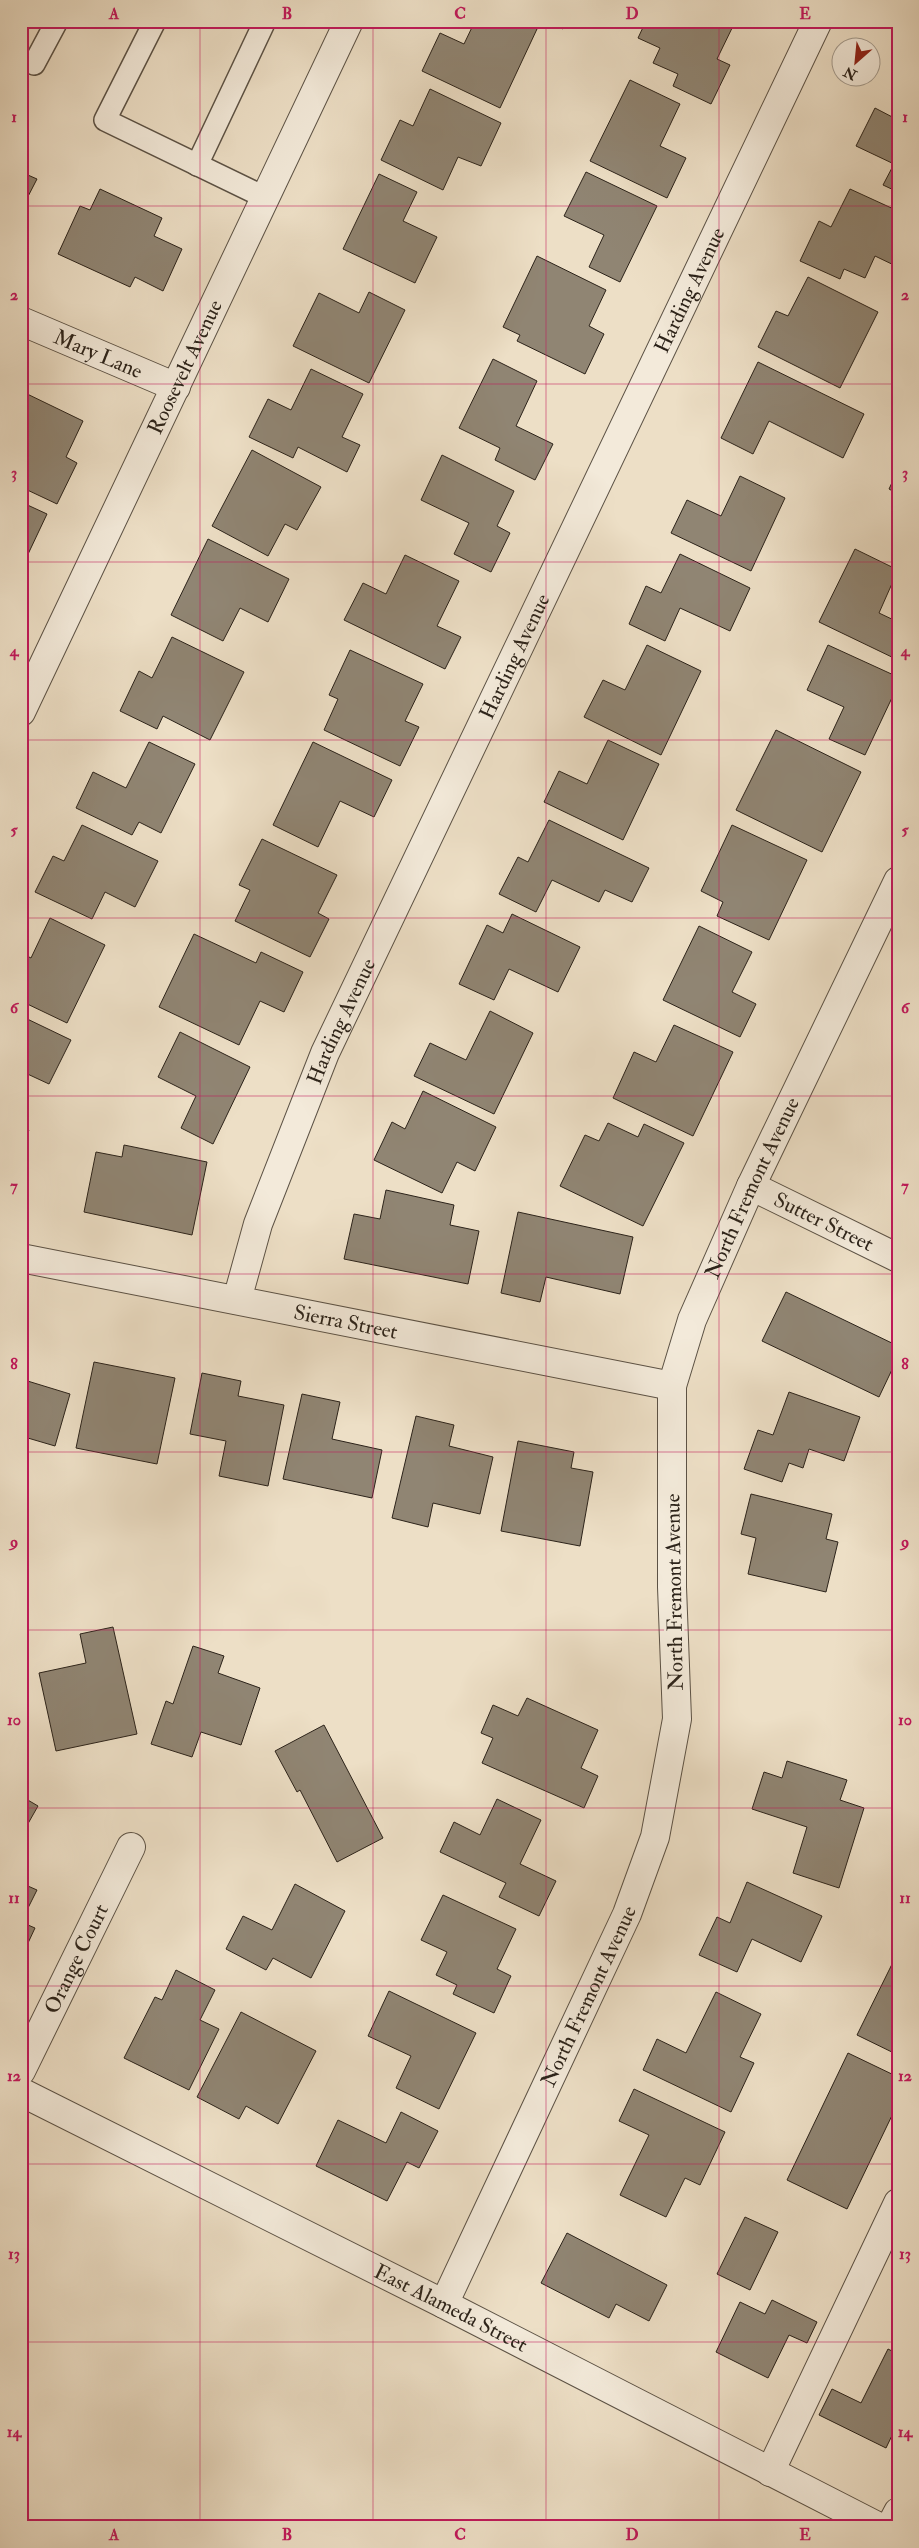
<svg xmlns="http://www.w3.org/2000/svg" width="919" height="2548" viewBox="0 0 919 2548" font-family="'IM FELL Double Pica',serif">
	<rect width="100%" height="100%" fill="#eddfc6"/>
	<filter id="stains"><feTurbulence type="fractalNoise" baseFrequency=".004" numOctaves="4"/><feColorMatrix values="0 0 0 0 .2 0 0 0 0 .09 0 0 0 0 .02 0 0 0 .5 -.17"/></filter>
	<radialGradient id="worn" r=".72"><stop offset=".6" stop-color="#630" stop-opacity="0"/><stop offset="1" stop-color="#630" stop-opacity=".3"/></radialGradient>
	<!-- building -->
	<g fill="#908573" stroke="#2c231a">
		<path d="M475 21H521L537 29 500 108 422 71 440 33 464 44Z"/>
		<path d="M549 21H567L563 29Z"/>
		<path d="M646 21 735 22 717 59 730 65 711 104 673 86 678 74 653 63 660 48 638 38Z"/>
		<path d="M630 80 680 104 660 146 686 158 667 198 590 161Z"/>
		<path d="M430 89 501 123 481 166 458 157 443 190 381 160 400 120 413 126Z"/>
		<path d="M875 108 898 120V192L883 185 894 164 856 146Z"/>
		<path d="M21 172 37 179 21 210Z"/>
		<path d="M586 172 657 206 620 282 589 267 604 235 564 216Z"/>
		<path d="M379 174 417 192 403 221 437 237 415 283 343 249Z"/>
		<path d="M100 189 162 218 154 236 182 249 163 291 135 277 130 287 58 254 80 206 90 210Z"/>
		<path d="M850 189 898 211V267L875 256 865 278 844 269 840 279 800 261 819 221 831 227Z"/>
		<path d="M537 256 606 290 589 326 604 334 585 374 517 341 520 335 503 327Z"/>
		<path d="M808 277 878 312 840 388 758 347 776 311 788 316Z"/>
		<path d="M369 292 405 310 369 383 293 346 319 293 359 313Z"/>
		<path d="M493 359 537 381 516 426 553 444 535 480 495 460 500 448 459 428Z"/>
		<path d="M758 362 864 414 843 458 769 421 753 454 721 438Z"/>
		<path d="M311 369 363 394 342 437 360 445 347 472 298 447 293 458 249 437 268 399 291 410Z"/>
		<path d="M21 391 83 421 66 457 77 463 57 504 21 487 23 476 21 475Z"/>
		<path d="M252 450 321 487 297 530 285 524 268 556 212 526Z"/>
		<path d="M442 455 514 491 497 526 510 533 491 572 454 554 469 523 421 500Z"/>
		<path d="M898 470V494L889 489Z"/>
		<path d="M740 476 785 498 751 571 671 533 687 500 721 516Z"/>
		<path d="M21 502 47 514 21 569Z"/>
		<path d="M208 539 289 579 268 622 240 608 223 641 171 615Z"/>
		<path d="M855 549 898 570 879 613 898 622V660L819 622Z"/>
		<path d="M680 554 750 588 730 631 680 608 665 641 629 624 646 586 661 593Z"/>
		<path d="M405 555 459 581 437 626 461 637 445 669 344 620 363 583 386 594Z"/>
		<path d="M172 637 244 672 210 740 163 716 157 729 120 711 139 671 152 678Z"/>
		<path d="M647 645 701 671 661 755 584 717 603 680 625 690Z"/>
		<path d="M828 645 898 677V685L865 755 829 739 844 707 807 690Z"/>
		<path d="M350 650 423 684 405 721 419 727 400 766 324 730 338 699 329 695Z"/>
		<path d="M776 730 861 772 822 852 736 810Z"/>
		<path d="M608 740 659 764 623 840 544 802 559 771 587 784Z"/>
		<path d="M149 742 195 764 161 833 139 822 132 835 76 808 93 772 126 788Z"/>
		<path d="M313 742 392 780 374 817 340 801 318 847 273 825Z"/>
		<path d="M549 820 649 868 632 902 605 890 599 902 552 880 536 912 499 894 518 857 528 862Z"/>
		<path d="M82 825 158 861 135 907 105 892 92 919 35 892 53 856 64 861Z"/>
		<path d="M732 825 807 860 769 940 717 916 723 902 701 891Z"/>
		<path d="M262 839 337 875 318 913 329 919 310 957 235 921 250 890 239 885Z"/>
		<path d="M512 914 580 947 558 992 509 969 494 1000 459 984 487 925 503 933Z"/>
		<path d="M50 918 105 945 67 1023 21 1001V953L31 958Z"/>
		<path d="M699 926 752 952 732 992 756 1004 740 1037 663 1000Z"/>
		<path d="M194 934 256 963 261 952 303 972 284 1012 260 1001 239 1045 159 1007Z"/>
		<path d="M490 1011 533 1033 494 1114 414 1076 430 1043 466 1060Z"/>
		<path d="M21 1016 71 1040 49 1084 21 1071Z"/>
		<path d="M674 1025 733 1052 693 1136 613 1098 634 1052 656 1062Z"/>
		<path d="M180 1032 250 1067 213 1144 181 1128 196 1096 158 1077Z"/>
		<path d="M423 1091 496 1127 475 1171 457 1162 442 1193 374 1160 392 1122 405 1129Z"/>
		<path d="M608 1123 638 1137 644 1124 684 1143 643 1226 560 1186 585 1135 599 1141Z"/>
		<path d="M21 1126 29 1130 21 1146Z"/>
		<path d="M124 1145 207 1162 192 1235 84 1212 96 1152 122 1157Z"/>
		<path d="M386 1190 454 1205 450 1225 479 1231 468 1284 344 1259 354 1214 380 1219Z"/>
		<path d="M518 1212 633 1237 620 1294 546 1277 540 1302 501 1293Z"/>
		<path d="M786 1292 898 1346V1357L879 1397 762 1341Z"/>
		<path d="M21 1346 26 1347 21 1364Z"/>
		<path d="M94 1362 175 1378 157 1464 76 1448Z"/>
		<path d="M202 1373 241 1381 238 1396 284 1405 268 1486 219 1476 226 1441 190 1434Z"/>
		<path d="M21 1379 70 1394 55 1446 21 1436Z"/>
		<path d="M789 1392 860 1417 844 1461 809 1449 803 1468 789 1463 782 1482 744 1469 758 1430 773 1435Z"/>
		<path d="M302 1394 340 1402 332 1439 382 1450 372 1498 283 1479Z"/>
		<path d="M416 1416 454 1425 449 1446 493 1457 480 1514 433 1503 428 1527 392 1518Z"/>
		<path d="M518 1441 574 1452 571 1468 593 1472 580 1546 501 1531Z"/>
		<path d="M751 1494 832 1514 826 1539 838 1542 826 1592 748 1574 756 1538 741 1534Z"/>
		<path d="M113 1627 137 1734 56 1751 39 1673 86 1663 80 1634Z"/>
		<path d="M193 1646 224 1656 218 1673 260 1688 241 1745 201 1732 192 1757 151 1744 166 1701 173 1704Z"/>
		<path d="M527 1698 598 1730 581 1768 598 1776 584 1808 482 1763 493 1738 481 1733 493 1705 518 1716Z"/>
		<path d="M324 1725 383 1838 337 1862 300 1790 297 1792 275 1751Z"/>
		<path d="M21 1734 28 1738 21 1751Z"/>
		<path d="M787 1761 847 1780 840 1800 864 1808 839 1888 793 1873 807 1827 752 1809 764 1772 782 1778Z"/>
		<path d="M21 1796 38 1806 21 1836Z"/>
		<path d="M497 1799 541 1820 520 1864 556 1881 539 1916 499 1897 506 1883 440 1852 454 1822 480 1835Z"/>
		<path d="M747 1882 822 1916 801 1962 752 1939 737 1972 699 1955 717 1917 730 1923Z"/>
		<path d="M21 1883 37 1890 21 1922Z"/>
		<path d="M295 1884 345 1911 311 1978 273 1958 266 1970 226 1949 243 1916 272 1930Z"/>
		<path d="M443 1895 516 1929 497 1969 511 1976 494 2013 453 1994 457 1985 436 1975 447 1952 421 1940Z"/>
		<path d="M21 1922 35 1928 21 1958Z"/>
		<path d="M898 1952V2055L857 2035Z"/>
		<path d="M176 1970 215 1990 200 2020 219 2029 189 2090 124 2058 155 1997 162 2000Z"/>
		<path d="M389 1991 476 2033 439 2109 396 2088 411 2056 368 2036Z"/>
		<path d="M716 1992 761 2014 740 2057 754 2063 731 2112 643 2070 657 2039 686 2053Z"/>
		<path d="M241 2012 316 2051 278 2124 246 2106 239 2119 197 2097Z"/>
		<path d="M848 2053 898 2077V2103L847 2209 787 2180Z"/>
		<path d="M634 2089 725 2132 700 2185 685 2178 666 2217 620 2195 649 2135 619 2121Z"/>
		<path d="M401 2112 438 2131 419 2168 407 2162 387 2201 316 2166 338 2120 386 2143Z"/>
		<path d="M745 2217 778 2232 750 2290 717 2274Z"/>
		<path d="M567 2233 667 2285 649 2321 616 2304 609 2318 541 2283Z"/>
		<path d="M772 2300 817 2322 807 2343 789 2335 768 2378 716 2352 740 2302 765 2314Z"/>
		<path d="M888 2349 898 2354V2423L886 2448 819 2415 832 2389 861 2403Z"/>
	</g>
	<g fill="none" stroke-linecap="round" stroke-linejoin="round">
		<defs>
			<g id="service">
				<path d="M155 21 105 120 266 198"/>
				<path d="M34 64 57 21"/>
				<path d="M197 165 265 21"/>
			</g>
			<g id="minor">
				<path id="s1" d="M21 321 176 387"/>
				<path id="s2" d="M21 712 349 21"/>
				<path id="s3" d="M751 1186 898 1258"/>
				<path id="s4" d="M21 1258 672 1386"/>
				<path id="s5" d="M237 1300 258 1224 325 1053 818 21"/>
				<path id="s6" d="M21 2071 131 1847"/>
				<path id="s7" d="M21 2092 444 2304 879 2527"/>
				<path id="s8" d="M444 2304 627 1914 655 1837 677 1719 672 1587V1386L692 1320 751 1186 898 881"/>
				<path d="M770 2472 898 2203"/>
				<path d="M890 2527 898 2512"/>
			</g>
		</defs>
		<!-- service casing -->
		<use href="#service" stroke="#5c5245" stroke-width="24"/>
		<!-- minor casing -->
		<use href="#minor" stroke="#5c5245" stroke-width="30"/>
		<!-- service -->
		<use href="#service" stroke="#f3eada" stroke-width="21"/>
		<!-- minor -->
		<use href="#minor" stroke="#f3eada" stroke-width="28"/>
	</g>
	<!-- grid -->
	<path fill="none" stroke="#c2185b" stroke-width="1" stroke-opacity="0.55" d="M200 21V2527M373 21V2527M546 21V2527M719 21V2527M21 206H898M21 384H898M21 562H898M21 740H898M21 918H898M21 1096H898M21 1274H898M21 1452H898M21 1630H898M21 1808H898M21 1986H898M21 2164H898M21 2342H898"/>
	<g text-anchor="middle" stroke-width="5" stroke-linejoin="round" paint-order="stroke">
		<!-- street labels -->
		<g font-size="21" fill="#2c231a" stroke="#f3eada">
			<text dy="7" stroke="none"><textPath href="#s5" startOffset="1108">Harding Avenue</textPath></text>
			<text dy="7" stroke="none"><textPath href="#s1" startOffset="84">Mary Lane</textPath></text>
			<text dy="7" stroke="none"><textPath href="#s2" startOffset="382">Roosevelt Avenue</textPath></text>
			<text dy="7" stroke="none"><textPath href="#s5" startOffset="702">Harding Avenue</textPath></text>
			<text dy="7" stroke="none"><textPath href="#s5" startOffset="298">Harding Avenue</textPath></text>
			<text dy="7" stroke="none"><textPath href="#s8" startOffset="1180">North Fremont Avenue</textPath></text>
			<text dy="7" stroke="none"><textPath href="#s3" startOffset="81">Sutter Street</textPath></text>
			<text dy="7" stroke="none"><textPath href="#s4" startOffset="331">Sierra Street</textPath></text>
			<text transform="translate(674 1592) rotate(-91)" y="7">North Fremont Avenue</text>
			<text dy="7" stroke="none"><textPath href="#s6" startOffset="125">Orange Court</textPath></text>
			<text dy="7" stroke="none"><textPath href="#s8" startOffset="340">North Fremont Avenue</textPath></text>
			<text dy="7" stroke="none"><textPath href="#s7" startOffset="481">East Alameda Street</textPath></text>
		</g>
	</g>
	<!-- margin -->
	<rect width="919" height="2548" fill="none" stroke="#eddfc6" stroke-width="55"/>
	<!-- north arrow -->
	<g transform="translate(856 62) rotate(207)"><circle r="24" fill="#f3eada" stroke="#a39a8d"/>
	<path d="M0-4L9 19L0 12L-9 19Z" fill="#8f2418"/>
	<text y="-8" font-size="14" font-weight="bold" text-anchor="middle" fill="#2c231a">N</text>
	</g>
	<rect x="28" y="28" width="864" height="2492" fill="none" stroke="#c2185b" stroke-width="2"/>
	<g font-size="16" text-anchor="middle" font-weight="bold" fill="#c2185b">
		<text x="114" y="19">A</text>
		<text x="287" y="19">B</text>
		<text x="460" y="19">C</text>
		<text x="632" y="19">D</text>
		<text x="805" y="19">E</text>
		<text x="14" y="122">1</text>
		<text x="905" y="122">1</text>
		<text x="14" y="300">2</text>
		<text x="905" y="300">2</text>
		<text x="14" y="478">3</text>
		<text x="905" y="478">3</text>
		<text x="14" y="656">4</text>
		<text x="905" y="656">4</text>
		<text x="14" y="835">5</text>
		<text x="905" y="835">5</text>
		<text x="14" y="1013">6</text>
		<text x="905" y="1013">6</text>
		<text x="14" y="1191">7</text>
		<text x="905" y="1191">7</text>
		<text x="14" y="1369">8</text>
		<text x="905" y="1369">8</text>
		<text x="14" y="1547">9</text>
		<text x="905" y="1547">9</text>
		<text x="14" y="1725">10</text>
		<text x="905" y="1725">10</text>
		<text x="14" y="1903">11</text>
		<text x="905" y="1903">11</text>
		<text x="14" y="2081">12</text>
		<text x="905" y="2081">12</text>
		<text x="14" y="2259">13</text>
		<text x="905" y="2259">13</text>
		<text x="14" y="2437">14</text>
		<text x="905" y="2437">14</text>
		<text x="114" y="2540">A</text>
		<text x="287" y="2540">B</text>
		<text x="460" y="2540">C</text>
		<text x="632" y="2540">D</text>
		<text x="805" y="2540">E</text>
	</g>
	<rect width="100%" height="100%" filter="url(#stains)"/>
	<rect width="100%" height="100%" fill="url(#worn)"/>
</svg>
